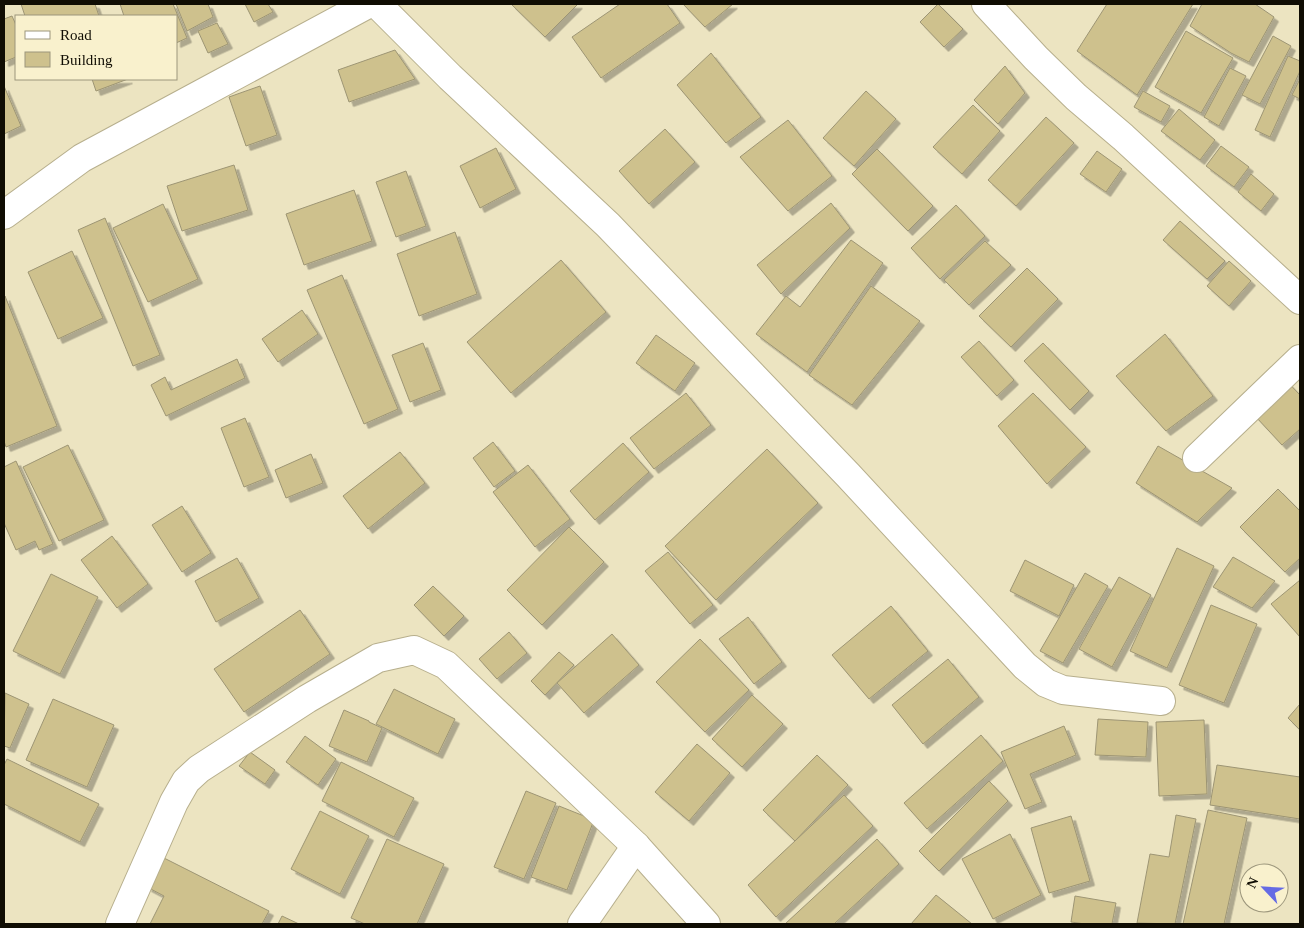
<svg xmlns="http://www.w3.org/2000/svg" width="1304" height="928" viewBox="0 0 1304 928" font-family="'Times New Roman',serif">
	<defs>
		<filter id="shadow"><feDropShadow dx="4.5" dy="4.5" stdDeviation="0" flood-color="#0004"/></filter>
	</defs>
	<rect width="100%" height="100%" fill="#ece4c1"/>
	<!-- building -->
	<g fill="#cec18d" stroke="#9d9574" filter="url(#shadow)">
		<path d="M21 4H95L99 16H25Z"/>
		<path d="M120 4H173L187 38 176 43V16H124Z"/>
		<path d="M176 4H208L213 17 187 31Z"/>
		<path d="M245 4H268L273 12 254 22Z"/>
		<path d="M511 4H578L545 37Z"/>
		<path d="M620 4H667L680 23 601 78 572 37Z"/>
		<path d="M683 4H733L705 27Z"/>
		<path d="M938 4 963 29 944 47 920 22Z"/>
		<path d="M1107 4H1193L1137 95 1077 51Z"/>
		<path d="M1202 4H1255L1274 17 1249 62 1231 53 1190 26Z"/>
		<path d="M12 16 16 25V57L4 62V19Z"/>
		<path d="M217 23 228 44 208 53 198 31Z"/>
		<path d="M1186 31 1233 58 1201 113 1155 87Z"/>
		<path d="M1273 36 1291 46 1260 104 1242 95Z"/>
		<path d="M395 50 415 79 349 102 338 70Z"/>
		<path d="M711 53 761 117 726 143 677 85Z"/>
		<path d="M1288 56 1300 61V71L1270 137 1255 130Z"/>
		<path d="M1005 66 1025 93 998 124 974 100Z"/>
		<path d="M1230 68 1246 76 1219 126 1204 117Z"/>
		<path d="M92 79H128L96 91Z"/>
		<path d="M1300 79V99L1292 95Z"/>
		<path d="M4 86 21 126 4 134Z"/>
		<path d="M260 86 277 135 246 146 229 97Z"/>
		<path d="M866 91 896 119 854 166 823 138Z"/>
		<path d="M1143 91 1170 106 1161 122 1134 107Z"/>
		<path d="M973 105 1000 131 962 174 933 147Z"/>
		<path d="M1179 109 1215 140 1200 160 1161 131Z"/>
		<path d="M1046 117 1074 143 1016 206 988 180Z"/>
		<path d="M788 120 832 176 788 211 740 157Z"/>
		<path d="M665 129 695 162 649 204 619 171Z"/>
		<path d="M1221 146 1249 167 1234 187 1206 166Z"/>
		<path d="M496 148 516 189 480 208 460 166Z"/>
		<path d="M877 149 933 206 908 231 852 174Z"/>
		<path d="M1097 151 1122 169 1106 192 1080 174Z"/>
		<path d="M234 165 248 210 182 231 167 186Z"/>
		<path d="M406 171 426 226 396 237 376 182Z"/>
		<path d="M1251 174 1274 194 1261 211 1238 192Z"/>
		<path d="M354 190 372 241 304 265 286 214Z"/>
		<path d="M831 203 850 228 781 294 757 265Z"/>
		<path d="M163 204 198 279 148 302 113 228Z"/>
		<path d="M956 205 985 236 940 279 911 248Z"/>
		<path d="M105 218 160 355 133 366 78 230Z"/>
		<path d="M1180 221 1225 261 1207 279 1163 240Z"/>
		<path d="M455 232 477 294 419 316 397 254Z"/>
		<path d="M851 240 883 263 807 372 756 334 786 296 800 307Z"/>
		<path d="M985 241 1011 265 969 305 944 280Z"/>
		<path d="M72 251 103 318 58 339 28 272Z"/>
		<path d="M561 260 606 312 511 393 467 342Z"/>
		<path d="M1229 261 1251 281 1229 306 1207 286Z"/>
		<path d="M1027 268 1058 299 1011 347 979 316Z"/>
		<path d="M342 275 398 409 364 424 307 290Z"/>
		<path d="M871 286 920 321 852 405 809 375Z"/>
		<path d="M5 296 57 426 6 447 4 441Z"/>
		<path d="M302 310 318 334 278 362 262 339Z"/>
		<path d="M1165 334 1213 396 1166 431 1116 376Z"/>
		<path d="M656 335 695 363 675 391 636 363Z"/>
		<path d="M979 341 1014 380 997 396 961 357Z"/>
		<path d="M423 343 441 390 410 402 392 355Z"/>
		<path d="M1043 343 1089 391 1070 410 1024 361Z"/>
		<path d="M237 359 245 378 166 416 151 385 165 377 171 390Z"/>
		<path d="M1277 371 1300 395V429L1282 445 1243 403Z"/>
		<path d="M686 393 711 425 654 469 630 438Z"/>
		<path d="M1033 393 1086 447 1047 484 998 426Z"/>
		<path d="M245 418 269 477 244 487 221 428Z"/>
		<path d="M493 442 515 471 494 487 473 458Z"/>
		<path d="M623 443 649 472 595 520 570 491Z"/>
		<path d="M68 445 104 520 59 541 23 467Z"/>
		<path d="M1158 446 1232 488 1197 522 1136 483Z"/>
		<path d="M767 449 818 503 716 600 665 546Z"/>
		<path d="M400 452 425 483 368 529 343 496Z"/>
		<path d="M311 454 323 483 286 498 275 470Z"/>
		<path d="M16 461 53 544 39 550 35 541 16 550 4 523V467Z"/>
		<path d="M528 465 570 519 535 547 493 492Z"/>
		<path d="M1278 489 1300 511V558L1285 572 1240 527Z"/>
		<path d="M182 506 211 553 182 572 152 525Z"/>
		<path d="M569 527 604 562 542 625 507 590Z"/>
		<path d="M112 536 148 584 117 608 81 560Z"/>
		<path d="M1177 548 1214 566 1167 668 1130 651Z"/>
		<path d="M668 552 713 605 690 624 645 571Z"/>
		<path d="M1233 557 1275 581 1252 608 1213 587Z"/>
		<path d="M237 558 259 598 216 622 195 581Z"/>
		<path d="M1025 560 1074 585 1059 616 1010 591Z"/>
		<path d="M1085 573 1108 586 1063 663 1040 651Z"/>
		<path d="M51 574 98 597 60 674 13 651Z"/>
		<path d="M1119 577 1151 595 1112 667 1079 649Z"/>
		<path d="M1300 580V637L1271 604Z"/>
		<path d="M433 586 464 616 444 636 414 605Z"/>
		<path d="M1211 605 1257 624 1224 703 1179 685Z"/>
		<path d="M891 606 928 651 869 699 832 655Z"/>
		<path d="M300 610 330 654 244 712 214 669Z"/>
		<path d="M748 617 782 662 754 684 719 639Z"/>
		<path d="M509 632 527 653 497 679 479 659Z"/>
		<path d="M612 634 639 665 584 713 557 683Z"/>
		<path d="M700 639 749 690 705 732 656 682Z"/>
		<path d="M559 652 574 665 545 695 531 681Z"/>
		<path d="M948 659 979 697 923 744 892 705Z"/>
		<path d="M394 689 455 719 438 754 376 724Z"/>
		<path d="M5 693 29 704 10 748 4 746Z"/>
		<path d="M752 695 783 724 742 767 712 739Z"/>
		<path d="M53 699 114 725 87 787 26 760Z"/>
		<path d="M1300 704V730L1288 718Z"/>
		<path d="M344 710 369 721V722L382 728 367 762 329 746Z"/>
		<path d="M1098 719 1148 722 1146 757 1095 755Z"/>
		<path d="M1204 720 1207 794 1159 796 1156 722Z"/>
		<path d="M1064 726 1076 755 1030 774 1042 802 1025 809 1001 752Z"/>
		<path d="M981 735 1003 761 927 829 904 803Z"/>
		<path d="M305 736 336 759 318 785 286 762Z"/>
		<path d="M697 744 730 773 689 821 655 792Z"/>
		<path d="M250 752 275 770 265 784 239 766Z"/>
		<path d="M817 755 848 785 795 841 763 810Z"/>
		<path d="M7 759 99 804 80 842 4 804V765Z"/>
		<path d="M341 762 414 798 394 837 322 801Z"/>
		<path d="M1217 765 1300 777V819L1210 805Z"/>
		<path d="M989 781 1008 801 939 871 919 851Z"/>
		<path d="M526 791 556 803 524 879 494 867Z"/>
		<path d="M844 795 873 826 776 917 748 885Z"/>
		<path d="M559 806 594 820 567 890 531 877Z"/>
		<path d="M1208 810 1247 818 1224 924H1183Z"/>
		<path d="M320 811 369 836 340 894 291 869Z"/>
		<path d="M1176 815 1196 819 1175 924 1137 923 1150 854 1169 857Z"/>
		<path d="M1071 816 1090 881 1049 893 1031 828Z"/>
		<path d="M1010 834 1041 895 993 919 962 859Z"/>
		<path d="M387 839 444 864 417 924H365L351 918Z"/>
		<path d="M877 839 899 864 834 924H785Z"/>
		<path d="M162 857 269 911 262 924H150L164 896 147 887Z"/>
		<path d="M936 895 972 924H911Z"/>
		<path d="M1075 896 1116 903 1112 924H1085L1071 922Z"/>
		<path d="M282 916 299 924H278Z"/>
	</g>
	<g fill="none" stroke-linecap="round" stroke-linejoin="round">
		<defs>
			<g id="minor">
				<path d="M377 4 450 77 608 225 848 475 1025 666 1046 683 1063 690 1161 701"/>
				<path d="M986 4 1036 58 1076 97 1123 137 1300 300"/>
				<path d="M4 215 82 158 368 4"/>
				<path d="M1197 458 1300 359"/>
				<path d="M120 924 174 802 186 781 199 769 307 699 378 658 414 650 446 665 636 846 706 924"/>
				<path d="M582 924 636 846"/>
			</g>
		</defs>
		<!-- minor casing -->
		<use href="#minor" stroke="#b7af8d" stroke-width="30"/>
		<!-- minor -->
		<use href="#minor" stroke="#fff" stroke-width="28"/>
	</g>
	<!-- border -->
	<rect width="1304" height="928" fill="none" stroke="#100d03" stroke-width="10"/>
	<!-- legend -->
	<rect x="15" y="15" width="162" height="65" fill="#f9f1cd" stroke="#9c967c"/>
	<rect x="25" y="31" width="25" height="8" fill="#ffffff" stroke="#9c967c"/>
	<text x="60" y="40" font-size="15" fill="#100d03">Road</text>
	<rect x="25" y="52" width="25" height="15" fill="#cec18d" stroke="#9c967c"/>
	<text x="60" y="65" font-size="15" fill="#100d03">Building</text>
	<!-- north arrow -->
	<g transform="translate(1264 888) rotate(295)"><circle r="24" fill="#f9f1cd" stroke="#9c967c"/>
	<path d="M0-4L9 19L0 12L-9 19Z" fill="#656be4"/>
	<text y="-8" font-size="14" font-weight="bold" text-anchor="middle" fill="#100d03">N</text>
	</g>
</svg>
